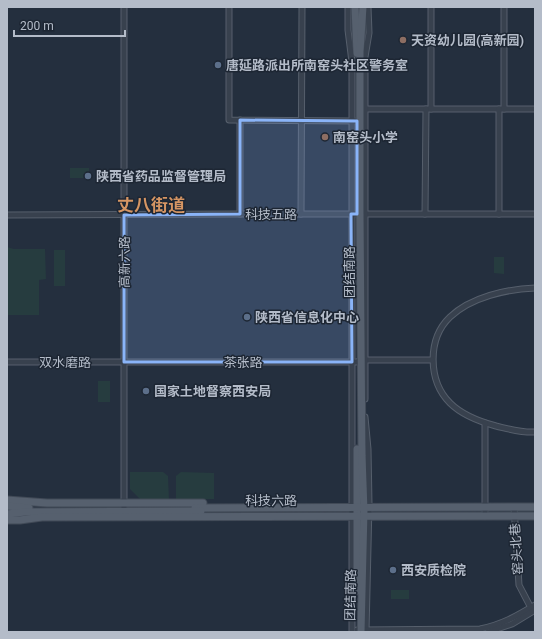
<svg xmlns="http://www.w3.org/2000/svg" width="542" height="639" viewBox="0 0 542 639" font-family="Roboto,'Noto Sans SC',sans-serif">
	<rect width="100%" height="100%" fill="#242f3e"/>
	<!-- green -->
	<g fill="#263c3f">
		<rect x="70" y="168" width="19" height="10"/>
		<path d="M7 247 14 249H45L46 279 39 280V315H7Z"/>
		<rect x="54" y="250" width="11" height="36"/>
		<path d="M494 257H504V274L494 273Z"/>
		<rect x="98" y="381" width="12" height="21"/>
		<path d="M130 472H163L168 476 169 500H141L130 489Z"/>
		<path d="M181 472 214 473V499L176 500V476Z"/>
		<rect x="391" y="590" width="18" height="9"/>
	</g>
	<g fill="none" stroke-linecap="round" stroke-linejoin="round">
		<defs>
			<g id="minor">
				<path d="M124 7V514"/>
				<path d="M229 7V120L357 121"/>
				<path d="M348 7V30L352 62V632"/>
				<path d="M431 7V109"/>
				<path d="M504 7V109"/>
				<path d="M362 109H535"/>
				<path d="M240 120V214"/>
				<path d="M301 214 302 7"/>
				<path d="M425 214 426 109"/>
				<path d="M499 214V109"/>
				<path d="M7 215 240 214H535"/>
				<path d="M535 288C507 289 471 297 450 317 427 339 428 381 450 403 462 415 481 422 496 426 509 429 522 433 535 432"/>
				<path d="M7 362H357L361 360H432"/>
				<path d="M365 399V57L369 33 368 7"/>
				<path d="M365 417 368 449 369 504 366 632"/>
				<path d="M514 507 519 585 531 608 535 611"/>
				<path d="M485 511V423"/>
				<path d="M357 630 480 629C501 625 517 616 535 605"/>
				<path d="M488 632 512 624 535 610"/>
			</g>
			<g id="major">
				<path d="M355 7 357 53"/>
				<path d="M357 449V591"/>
				<path d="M7 500 47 503H203"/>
				<path d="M7 506 29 508"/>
				<path d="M195 508 535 507"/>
				<path d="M7 514 25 512 201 511"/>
				<path d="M7 520H20L42 517 535 516"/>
				<path d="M361 632 364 511 362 456 360 214V51L363 7"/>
			</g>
		</defs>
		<!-- minor casing -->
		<use href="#minor" stroke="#565f6c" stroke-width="7"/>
		<!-- major casing -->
		<use href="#major" stroke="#414a57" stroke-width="9"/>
		<!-- minor -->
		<use href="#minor" stroke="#38414e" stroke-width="5"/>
		<!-- major -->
		<use href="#major" stroke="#56606e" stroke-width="7"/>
	</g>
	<!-- marked area -->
	<path fill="#8ab4f8" fill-opacity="0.2" stroke="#8ab4f8" stroke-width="3" stroke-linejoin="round" d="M240 120 357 121V214H351L352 362H124V215L240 214Z"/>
	<!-- markers -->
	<g fill="#8d6e63" stroke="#1d2633" stroke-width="1.5">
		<circle cx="403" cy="40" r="4"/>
		<circle cx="325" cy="137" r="4"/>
	</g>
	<g fill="#5c6f8a" stroke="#1d2633" stroke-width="1.5">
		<circle cx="218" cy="65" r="4"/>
		<circle cx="88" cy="176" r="4"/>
		<circle cx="247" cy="317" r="4"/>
		<circle cx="146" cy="391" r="4"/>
		<circle cx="393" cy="570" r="4"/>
	</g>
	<g text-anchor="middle" stroke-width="3" stroke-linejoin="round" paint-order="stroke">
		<!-- poi labels -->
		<g font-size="13" font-weight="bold" fill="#b4bcc9" stroke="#1d2633" text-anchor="start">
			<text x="411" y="45">天资幼儿园(高新园)</text>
			<text x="226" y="70">唐延路派出所南窑头社区警务室</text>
			<text x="333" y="142">南窑头小学</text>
			<text x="96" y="181">陕西省药品监督管理局</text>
			<text x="255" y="322">陕西省信息化中心</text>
			<text x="154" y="396">国家土地督察西安局</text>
			<text x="401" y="575">西安质检院</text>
		</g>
		<!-- street labels -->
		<g font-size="13" fill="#b4bcc9" stroke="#1d2633">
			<text x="271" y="219">科技五路</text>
			<text transform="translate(124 262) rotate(-90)" y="5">高新六路</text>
			<text transform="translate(349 272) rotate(-90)" y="5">团结南路</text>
			<text x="65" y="367">双水磨路</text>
			<text x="243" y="367">茶张路</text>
			<text x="271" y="505">科技六路</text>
			<text transform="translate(516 549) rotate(-94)" y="5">窑头北巷</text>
			<text transform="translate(350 595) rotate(-89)" y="5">团结南路</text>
		</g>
		<!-- district labels -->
		<g font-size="17" font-weight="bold" fill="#d59563" stroke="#1d2633">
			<text x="151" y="211">丈八街道</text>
		</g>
	</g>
	<!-- border -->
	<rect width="542" height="639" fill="none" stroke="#b4bcc9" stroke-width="16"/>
	<!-- scale -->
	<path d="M14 30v6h111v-6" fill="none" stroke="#b4bcc9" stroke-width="2"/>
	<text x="20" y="30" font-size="12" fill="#b4bcc9" stroke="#1d2633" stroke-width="3" paint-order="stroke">200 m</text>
</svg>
